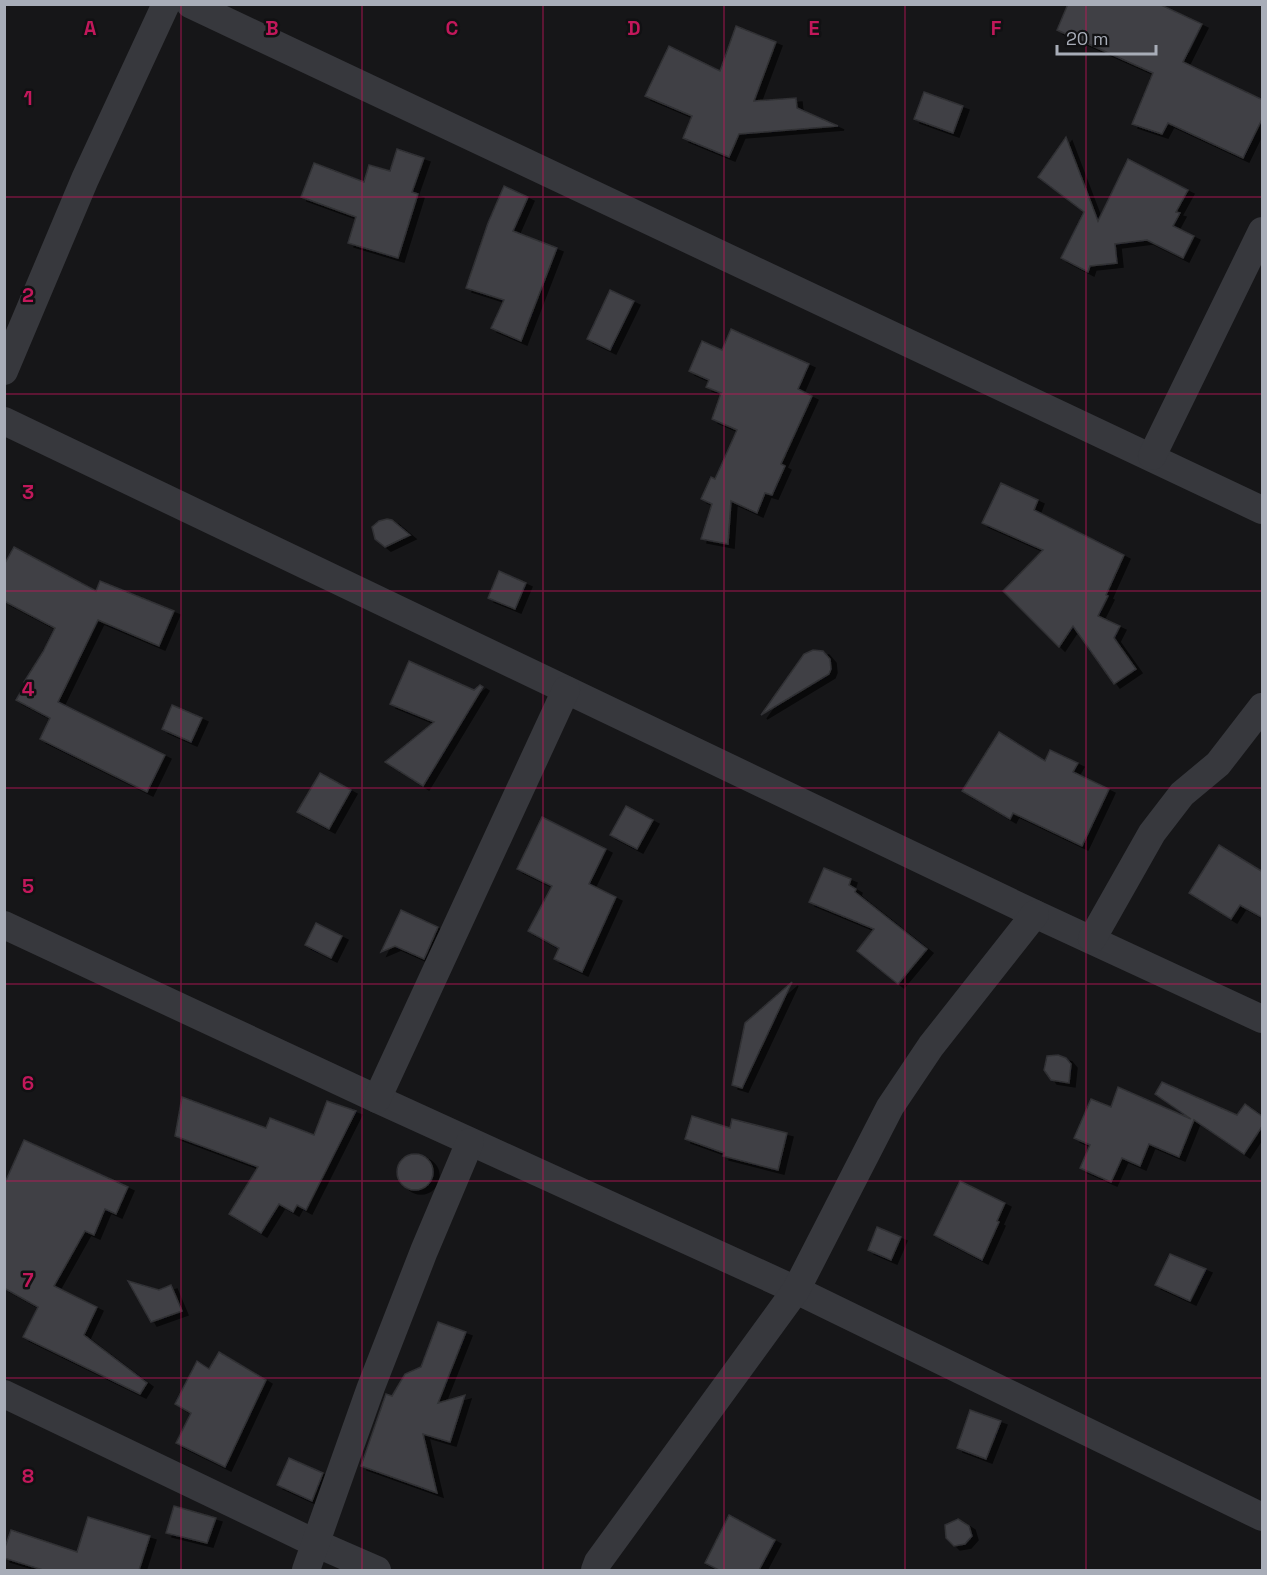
<svg xmlns="http://www.w3.org/2000/svg" width="1267" height="1575" viewBox="0 0 1267 1575" font-family="'Space Grotesk',sans-serif">
	<defs>
		<filter id="shadow"><feDropShadow dx="6" dy="4" stdDeviation="0" flood-color="#0009"/></filter>
	</defs>
	<rect width="100%" height="100%" fill="#161618"/>
	<!-- building -->
	<g fill="#404145" stroke="#303034" stroke-width="1.5" filter="url(#shadow)">
		<path d="M1068 4H1159L1202 24 1183 62 1263 100V117L1243 158 1168 123 1162 134 1132 124 1153 73 1057 30Z"/>
		<path d="M736 26 776 42 754 101 796 98 797 108 838 126 739 134 729 157 683 138 692 116 645 96 669 46 720 71Z"/>
		<path d="M924 92 963 106 953 133 914 119Z"/>
		<path d="M1066 137 1098 221 1128 159 1188 190 1176 212 1180 213 1173 226 1194 236 1183 258 1147 240 1115 244 1117 263 1090 266 1088 272 1061 258 1084 212 1038 177Z"/>
		<path d="M397 149 424 158 412 192 418 194 398 258 348 243 356 217 301 197 314 163 364 182 369 165 390 171Z"/>
		<path d="M504 186 528 197 513 231 557 248 521 341 491 328 504 300 466 288 488 223Z"/>
		<path d="M610 290 634 301 610 350 587 339Z"/>
		<path d="M731 329 809 364 798 389 812 396 781 464 785 466 772 495 765 493 757 513 731 501 728 544 701 539 712 504 701 499 711 477 715 479 737 430 712 419 721 393 706 387 709 380 689 371 702 341 722 350Z"/>
		<path d="M1001 483 1038 500 1034 510 1124 555 1106 595 1108 596 1098 616 1120 626 1114 638 1136 669 1114 684 1073 626 1059 647 1003 591 1043 550 982 523Z"/>
		<path d="M387 519 392 520 410 535 385 547 375 539 372 527 379 521Z"/>
		<path d="M14 547 96 591 100 581 174 611 159 646 98 620 58 702 165 755 147 792 40 739 50 718 16 700 26 683 24 682 43 652 55 628 4 601V565Z"/>
		<path d="M499 571 526 583 515 609 488 598Z"/>
		<path d="M813 650 823 651 830 659 831 669 829 674 761 715 804 654Z"/>
		<path d="M409 661 474 690 480 685 483 687 423 786 385 762 434 722 390 704Z"/>
		<path d="M172 705 202 718 191 742 162 729Z"/>
		<path d="M999 732 1045 761 1050 750 1078 763 1073 772 1109 789 1082 846 1013 813 1010 819 962 791Z"/>
		<path d="M320 773 351 790 329 829 297 812Z"/>
		<path d="M626 806 653 820 637 849 610 835Z"/>
		<path d="M542 817 606 849 589 884 616 897 582 972 554 959 559 948 528 931 552 886 517 869Z"/>
		<path d="M1219 845 1263 872V918L1240 905 1231 919 1189 893Z"/>
		<path d="M824 868 851 879 849 885 856 889 855 892 927 949 898 984 857 951 874 929 809 902Z"/>
		<path d="M401 910 438 927 424 959 395 946 381 952Z"/>
		<path d="M316 923 342 936 331 958 305 945Z"/>
		<path d="M792 982 742 1088 732 1085 745 1023Z"/>
		<path d="M1058 1055 1066 1058 1071 1064 1069 1083 1051 1080 1044 1070 1047 1056Z"/>
		<path d="M1162 1082 1237 1115 1245 1104 1263 1117V1125L1244 1154 1194 1120 1179 1157 1149 1144 1140 1166 1122 1158 1111 1182 1080 1168 1090 1145 1074 1138 1091 1099 1111 1107 1118 1087 1191 1119 1155 1094Z"/>
		<path d="M182 1097 266 1128 270 1118 314 1135 327 1101 356 1111 306 1210 297 1205 293 1212 279 1204 261 1233 229 1214 258 1167 175 1136Z"/>
		<path d="M692 1116 730 1128 732 1119 787 1133 778 1170 723 1156 724 1153 685 1139Z"/>
		<path d="M24 1140 128 1187 116 1214 105 1209 94 1235 85 1231 54 1286 97 1307 84 1335 147 1383 140 1394 23 1337 38 1307 4 1288V1185Z"/>
		<circle cx="415" cy="1172" r="18"/>
		<path d="M960 1181 1005 1203 997 1221 999 1222 982 1260 934 1235Z"/>
		<path d="M877 1227 901 1237 891 1260 868 1250Z"/>
		<path d="M1170 1254 1206 1269 1190 1301 1155 1285Z"/>
		<path d="M128 1281 159 1290 171 1285 182 1311 151 1322Z"/>
		<path d="M438 1322 466 1332 438 1403 465 1395 450 1442 423 1434 437 1493 361 1466 386 1394 392 1396 405 1374 421 1367Z"/>
		<path d="M219 1352 266 1380 225 1467 176 1443 191 1413 175 1404 197 1361 209 1369Z"/>
		<path d="M970 1410 1001 1421 986 1459 957 1448Z"/>
		<path d="M289 1458 323 1473 312 1501 277 1485Z"/>
		<path d="M174 1506 216 1518 207 1543 166 1533Z"/>
		<path d="M729 1515 775 1540 759 1570H719L705 1563Z"/>
		<path d="M88 1517 150 1536 139 1570H43L4 1558V1550L11 1530 77 1552Z"/>
		<path d="M958 1519 969 1526 972 1536 965 1544 954 1546 946 1538 945 1525Z"/>
	</g>
	<g fill="none" stroke-linecap="round" stroke-linejoin="round">
		<!-- street -->
		<g stroke="#37383d" stroke-width="28">
			<path d="M190 4 1262 510"/>
			<path d="M4 371 85 179 166 4"/>
			<path d="M4 421 1035 914 1262 1019"/>
			<path d="M1152 456 1262 231"/>
			<path d="M4 925 377 1099 796 1290 1262 1517"/>
			<path d="M1092 939 1152 833 1182 794 1218 764 1262 707"/>
			<path d="M377 1099 566 690"/>
			<path d="M4 1394 315 1543 377 1570"/>
			<path d="M306 1570 371 1387 424 1251 470 1142"/>
			<path d="M595 1570 598 1562 796 1290 890 1107 931 1046 1035 914"/>
		</g>
	</g>
	<!-- grid -->
	<path fill="none" stroke="#c2185b" stroke-width="1.5" stroke-opacity="0.55" d="M181 4V1570M362 4V1570M543 4V1570M724 4V1570M905 4V1570M1086 4V1570M4 197H1262M4 394H1262M4 591H1262M4 788H1262M4 984H1262M4 1181H1262M4 1378H1262"/>
	<g font-size="20" text-anchor="middle" font-weight="bold" fill="#c2185b" stroke="#111113" stroke-width="5" stroke-linejoin="round" paint-order="stroke">
		<text x="90" y="35">A</text>
		<text x="272" y="35">B</text>
		<text x="452" y="35">C</text>
		<text x="634" y="35">D</text>
		<text x="814" y="35">E</text>
		<text x="996" y="35">F</text>
		<text x="28" y="105">1</text>
		<text x="28" y="302">2</text>
		<text x="28" y="499">3</text>
		<text x="28" y="696">4</text>
		<text x="28" y="893">5</text>
		<text x="28" y="1090">6</text>
		<text x="28" y="1287">7</text>
		<text x="28" y="1483">8</text>
	</g>
	<!-- border -->
	<rect width="1267" height="1575" fill="none" stroke="#a8adb8" stroke-width="12"/>
	<!-- scale -->
	<path d="M1057 45v9h99v-9" fill="none" stroke="#a8adb8" stroke-width="3"/>
	<text x="1066" y="45" font-size="18" fill="#a8adb8" stroke="#111113" stroke-width="4.5" paint-order="stroke">20 m</text>
</svg>
